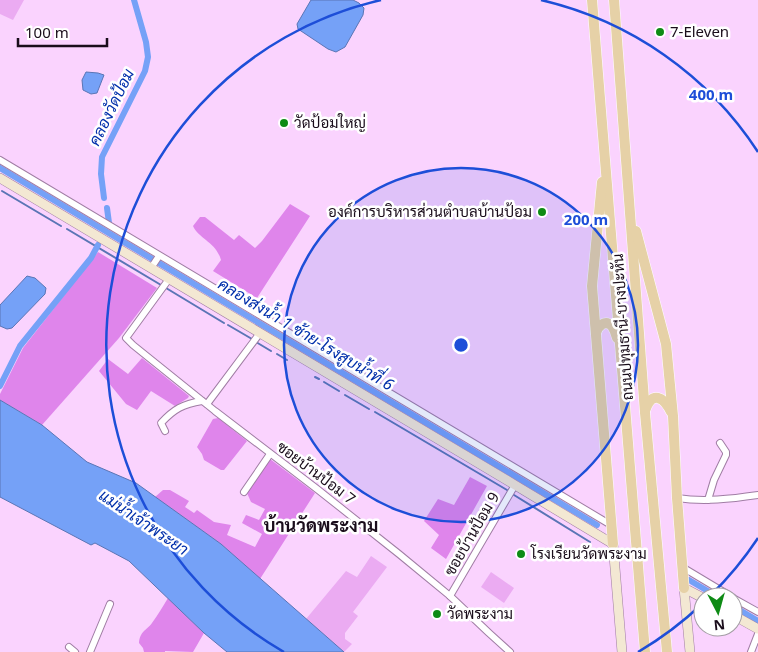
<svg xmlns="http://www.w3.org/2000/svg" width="758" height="652" viewBox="0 0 758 652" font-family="'Noto Sans',Sarabun,sans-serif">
	<rect width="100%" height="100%" fill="#fad3fe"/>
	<!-- green -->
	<g fill="#ebabf2">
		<path d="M0 0H24L13 20 0 14Z"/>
		<path d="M371 556 387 567 353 612 358 616 345 633V639L352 644 344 652 306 619 346 571 357 577Z"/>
		<path d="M491 572 514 588 504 603 481 587Z"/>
	</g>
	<!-- forest -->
	<g fill="#df85eb">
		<path d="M290 204 310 216 257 298 213 271 221 260C216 242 199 239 193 226L200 217H205L234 240 239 235 255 248 262 241Z"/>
		<path d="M98 252 157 288 119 338 42 425 0 400V394L23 348Z"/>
		<path d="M142 358 189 396 188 398 175 406 151 391 137 410 126 404 99 371 108 359 128 374Z"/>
		<path d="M218 418 247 441 224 470H221L204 460 202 454 197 447 213 419Z"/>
		<path d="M270 459 315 493 260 579 221 544 155 497 163 490H170L189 501 185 507 194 513 197 510 214 522 231 525 227 535 255 547 262 534 242 523 246 515 259 520 265 509 251 502 247 493Z"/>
		<path d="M470 477 487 486 446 559 431 548 439 535 424 521 438 499 454 505Z"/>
		<path d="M168 598 204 633 193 652 165 651V652H144L143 648 139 643C140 631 146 631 152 623 158 615 163 606 168 598Z"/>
	</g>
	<!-- water -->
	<g fill="#75a1f7" stroke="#5a75b5">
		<path d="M311 0H353L359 3 364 8 363 15 345 47 336 52 328 49 298 29 297 24Z"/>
		<path d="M86 72 98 73 104 75 97 93 91 94 83 90 82 80Z"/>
		<path d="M27 276 35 278 46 288 45 294 12 328 7 329 0 326V305Z"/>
		<path d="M0 400 42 425 87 462 136 483 221 544 344 652H227L204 633 129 561 95 543 91 545 0 497Z"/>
	</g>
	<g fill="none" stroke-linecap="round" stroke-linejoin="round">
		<!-- stream -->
		<g stroke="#5a75b5" stroke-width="2">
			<path d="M2 191 61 226"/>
			<path d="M67 229 161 285"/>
			<path d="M166 288 224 323"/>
			<path d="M228 325 252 339"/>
			<path d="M256 342 271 351"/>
			<path d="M277 354 287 360"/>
			<path d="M315 377 319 379"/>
			<path d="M324 382 339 391"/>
			<path d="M345 395 369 409"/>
			<path d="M375 412 507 490"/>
			<path d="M514 495 590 542"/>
		</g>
		<!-- canal -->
		<g stroke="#75a1f7" stroke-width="6">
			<path d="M0 168 597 525"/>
			<path d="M104 198 101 174 102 157 145 71 148 57 146 42 134 0"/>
			<path d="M107 208 109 223"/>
			<path d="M0 386 20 346 91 258 98 245"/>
			<path d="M689 580 718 597"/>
			<path d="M733 606 758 621"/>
		</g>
		<defs>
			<g id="street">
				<path d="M0 160 611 525"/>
				<path d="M151 268 159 256"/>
				<path d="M169 279 126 338 133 345 215 411 317 489 399 554 450 596 489 633 510 652"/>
				<path d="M207 404 260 333"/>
				<path d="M165 431 161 423C174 409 183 404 202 401"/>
				<path d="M244 492 270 454"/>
				<path d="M677 498C704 502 731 499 758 495"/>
				<path d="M708 500 714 480 726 455V452L720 443"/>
				<path d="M682 567 732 597"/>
				<path d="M450 596 515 485"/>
				<path d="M733 598 758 612"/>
				<path d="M69 647 75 652"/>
				<path d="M90 652 110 604"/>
				<path d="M751 652 758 634"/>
			</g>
			<g id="secondary">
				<path d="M0 178 515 485 613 544 622 652"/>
				<path d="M684 588 690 652"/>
				<path d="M684 588 703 598"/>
				<path d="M733 615 758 629"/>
			</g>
			<g id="primary">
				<path d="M592 0 645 652"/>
				<path d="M614 0 645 413 667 652"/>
				<path d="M602 182 592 286 613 544"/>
				<path d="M636 231 666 344 673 416 677 498 684 588"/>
				<path d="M596 333C598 326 605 319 612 326 614 329 616 334 617 338"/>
				<path d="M645 411C652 390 664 397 671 412"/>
			</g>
		</defs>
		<!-- street casing -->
		<use href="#street" stroke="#a07da4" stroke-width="8"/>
		<!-- secondary casing -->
		<use href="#secondary" stroke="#a07da4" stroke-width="10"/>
		<!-- primary casing -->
		<use href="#primary" stroke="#fff" stroke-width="11"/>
		<!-- street -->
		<use href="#street" stroke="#fff" stroke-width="6"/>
		<!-- secondary -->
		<use href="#secondary" stroke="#f3e8d3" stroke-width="9"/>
		<!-- primary -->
		<use href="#primary" stroke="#e6d1a7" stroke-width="10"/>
	</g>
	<!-- distance rings -->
	<circle cx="461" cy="345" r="177" fill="#1d4ed8" fill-opacity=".12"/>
	<g fill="none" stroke="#1d4ed8" stroke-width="2.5">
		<circle cx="461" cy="345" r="177"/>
		<path d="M758 538A354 354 0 0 1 711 595M702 604A354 354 0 0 1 638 652M284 652A354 354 0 0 1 381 0M541 0A354 354 0 0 1 758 152"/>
	</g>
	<!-- markers -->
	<g fill="#0e8b15" stroke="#fff" stroke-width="2">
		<circle cx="660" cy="32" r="5"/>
		<circle cx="284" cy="123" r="5"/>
		<circle cx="542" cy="212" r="5"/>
		<circle cx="521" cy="554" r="5"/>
		<circle cx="437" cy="614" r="5"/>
	</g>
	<g text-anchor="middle" stroke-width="5" stroke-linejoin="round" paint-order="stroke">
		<!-- poi labels -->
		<g font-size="15" fill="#1a0d1b" stroke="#fff" text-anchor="start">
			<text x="670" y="37">7-Eleven</text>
			<text x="294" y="128">วัดป้อมใหญ่</text>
			<text x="532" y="217" text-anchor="end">องค์การบริหารส่วนตำบลบ้านป้อม</text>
			<text x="531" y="559">โรงเรียนวัดพระงาม</text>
			<text x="447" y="619">วัดพระงาม</text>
		</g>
		<!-- street labels -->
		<g font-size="15" fill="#1a0d1b" stroke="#fff">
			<text transform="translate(623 327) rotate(-94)" y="5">ถนนปทุมธานี-บางปะหัน</text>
			<text transform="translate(316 473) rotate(37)" y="5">ซอยบ้านป้อม 7</text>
			<text transform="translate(472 534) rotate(-60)" y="5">ซอยบ้านป้อม 9</text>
		</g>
		<!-- water labels -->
		<g font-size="16" font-style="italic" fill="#002fab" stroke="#fff">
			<text transform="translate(111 107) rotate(-64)" y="6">คลองวัดป้อม</text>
			<text transform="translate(306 334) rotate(31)" y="6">คลองส่งน้ำ 1 ซ้าย-โรงสูบน้ำที่ 6</text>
			<text transform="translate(144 522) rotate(34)" y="6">แม่น้ำเจ้าพระยา</text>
		</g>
		<!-- quarter labels -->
		<g font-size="18" font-weight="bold" fill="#1a0d1b" stroke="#fff">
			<text x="321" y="532">บ้านวัดพระงาม</text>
		</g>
	</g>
	<circle cx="461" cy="345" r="8" fill="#1d4ed8" stroke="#fff" stroke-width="2.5"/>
	<g font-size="15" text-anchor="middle" font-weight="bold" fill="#1d4ed8" stroke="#fff" stroke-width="5" stroke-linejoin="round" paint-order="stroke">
		<text x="711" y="100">400 m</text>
		<text x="586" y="225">200 m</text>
	</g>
	<!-- north arrow -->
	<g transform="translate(718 612) rotate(174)"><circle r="24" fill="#ffffff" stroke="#a39ea4"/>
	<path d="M0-4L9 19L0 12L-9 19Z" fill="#0e8b15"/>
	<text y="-8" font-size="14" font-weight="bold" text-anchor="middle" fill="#1a0d1b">N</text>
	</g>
	<!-- scale -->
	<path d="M18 38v8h89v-8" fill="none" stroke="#1a0d1b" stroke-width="2.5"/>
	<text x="25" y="38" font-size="15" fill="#1a0d1b" stroke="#ffffff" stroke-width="4" paint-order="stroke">100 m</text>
</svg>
